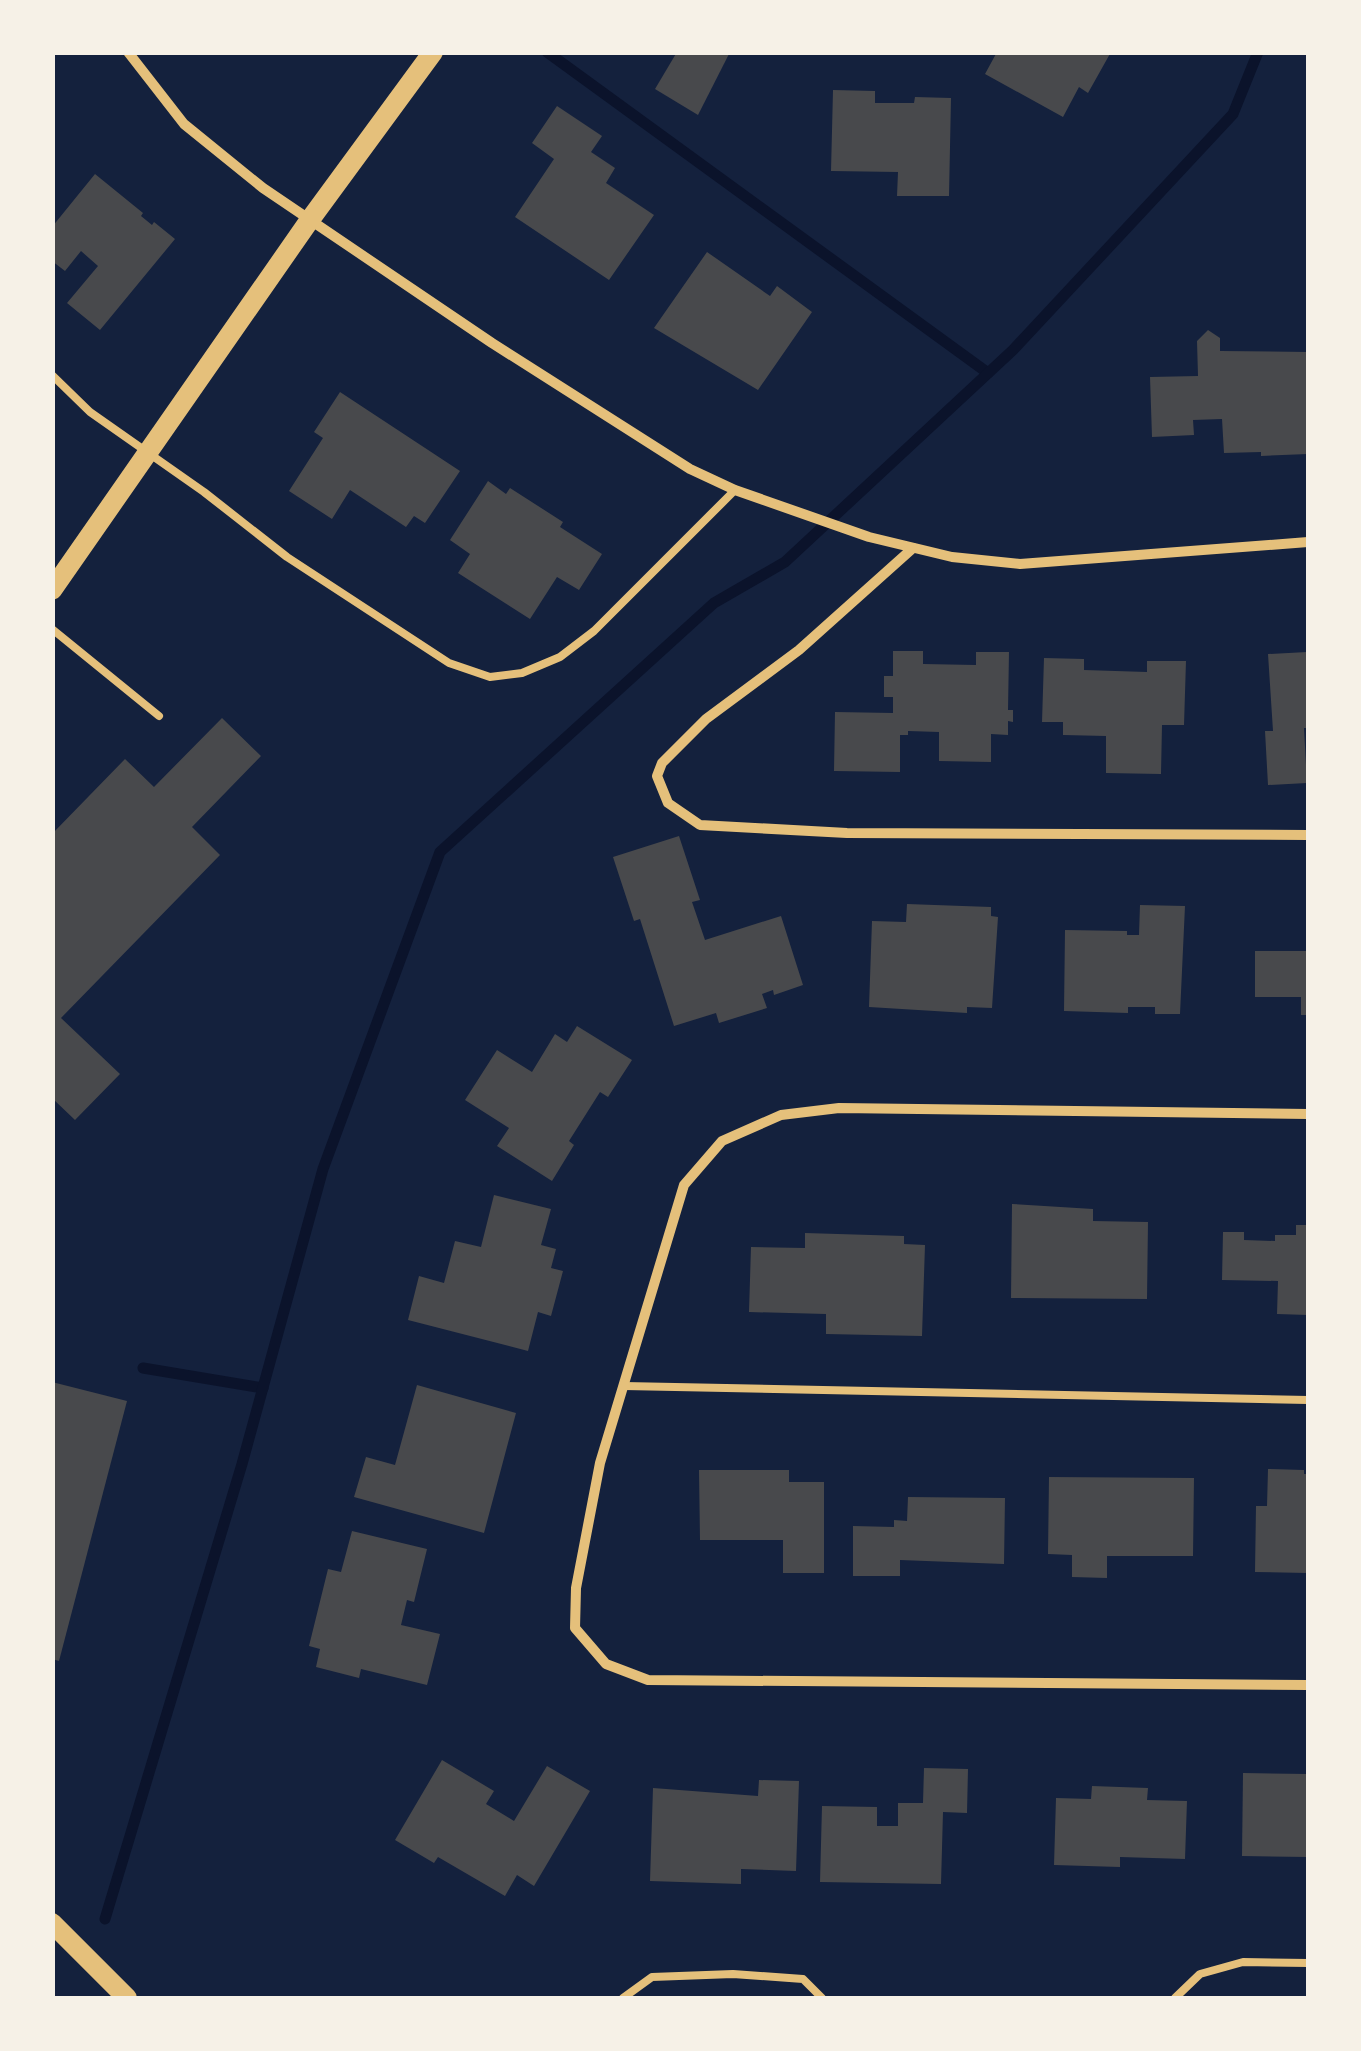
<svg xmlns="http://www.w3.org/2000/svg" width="1361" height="2051" viewBox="0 0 1361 2051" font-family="'DejaVu Sans',sans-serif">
	<rect width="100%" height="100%" fill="#14213d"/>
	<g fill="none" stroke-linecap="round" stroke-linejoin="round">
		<!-- stream -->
		<g stroke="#0b132b" stroke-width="11">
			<path d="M547 52 988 373"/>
			<path d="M143 1368 263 1388"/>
			<path d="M105 1919 242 1464 323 1169 440 852 714 603 785 562 1013 350 1233 114 1258 52"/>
		</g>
	</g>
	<!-- building -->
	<g fill="#48494c">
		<path d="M677 52H730L698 115 655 89Z"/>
		<path d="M997 52H1111L1088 93 1079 87 1063 117 985 74Z"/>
		<path d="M833 90 875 91V103H914L915 97 951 98 949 196H897L898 172 831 171Z"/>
		<path d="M557 106 602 136 591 152 615 168 606 183 654 215 609 280 515 217 554 159 532 143Z"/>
		<path d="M95 174 143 213 141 216 152 225 154 222 175 239 100 330 67 303 98 266 81 251 65 271 52 261V227Z"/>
		<path d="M707 252 770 296 777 286 812 312 758 390 654 328Z"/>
		<path d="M1208 330 1220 338V351L1308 352V454L1261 456V452L1224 453 1222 419 1193 420 1194 435 1152 437 1150 377 1198 376 1197 341Z"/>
		<path d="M340 392 460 471 425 523 414 516 406 527 350 490 332 519 289 491 323 438 314 432Z"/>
		<path d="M488 481 506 494 510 488 563 522 560 527 602 554 579 590 557 577 530 619 458 573 470 554 450 540Z"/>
		<path d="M893 651H923V664L976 665V652H1009L1008 710H1013V722L1008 721V735L991 734V762L939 761V732L908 731V735H900V772L834 771 835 712 893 713V697H884V676H893Z"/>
		<path d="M1307 652 1308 728H1304L1307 783 1268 785 1265 731H1273L1268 654Z"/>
		<path d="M1044 658 1084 659V670L1147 672V661H1186L1184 725H1162L1161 774 1106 773V736L1063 735V722H1042Z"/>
		<path d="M222 718 261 756 192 827 220 855 61 1018 120 1074 75 1120 52 1098V834L125 759 154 787Z"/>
		<path d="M679 836 700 900 692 902 705 940 781 916 803 985 774 995 773 990 762 994 767 1008 719 1023 716 1013 674 1026 640 919 634 921 613 857Z"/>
		<path d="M907 904 991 907V916L998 917 992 1008 967 1007V1013L869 1007 872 921 906 922Z"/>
		<path d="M1140 905 1185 906 1180 1014H1155V1007H1128V1013L1064 1011 1065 930 1127 931V935H1139Z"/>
		<path d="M1255 951H1308V1015H1301V997H1255Z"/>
		<path d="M577 1026 632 1060 608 1097 600 1092 569 1141 574 1145 552 1181 497 1146 509 1128 465 1100 497 1050 532 1072 555 1034 567 1042Z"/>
		<path d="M494 1195 551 1209 541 1245 556 1249 551 1268 563 1271 551 1316 538 1312 528 1351 408 1320 419 1276 444 1283 455 1241 481 1247Z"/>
		<path d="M1012 1204 1093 1209V1221L1148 1222 1147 1299 1011 1298Z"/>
		<path d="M1296 1225H1308V1315L1277 1314 1278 1281 1222 1280 1223 1232H1244V1240L1275 1241V1235H1296Z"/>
		<path d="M805 1233 904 1236V1244L925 1245 922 1336 826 1334V1314L749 1312 751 1247 805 1248Z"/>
		<path d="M52 1382 127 1401 59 1661 52 1659Z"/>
		<path d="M417 1385 516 1413 484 1533 354 1497 366 1457 395 1465Z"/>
		<path d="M1268 1469 1304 1470V1474H1308V1573L1255 1572 1256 1506H1267Z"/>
		<path d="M699 1470H789V1482H824V1573H783V1540H700Z"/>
		<path d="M1049 1477 1194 1478 1193 1556H1107V1578L1072 1577V1555L1048 1554Z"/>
		<path d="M908 1497 1005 1498 1004 1564 900 1560V1576H853V1526L894 1527V1520L907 1521Z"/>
		<path d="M352 1531 427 1549 414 1602 407 1600 401 1625 440 1634 427 1685 361 1669 359 1678 316 1667 320 1649 309 1646 328 1569 341 1572Z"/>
		<path d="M442 1760 494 1791 486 1804 514 1821 547 1766 590 1791 534 1886 517 1875 505 1896 438 1857 434 1863 395 1840Z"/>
		<path d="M924 1768 968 1769 967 1813 943 1812 941 1884 820 1882 822 1806 877 1807V1826H898V1803H923Z"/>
		<path d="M1243 1773 1308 1774V1857L1242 1856Z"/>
		<path d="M759 1780 799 1781 796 1871 741 1869V1884L650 1881 653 1788 758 1796Z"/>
		<path d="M1092 1786 1148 1788 1147 1800 1187 1801 1185 1859 1120 1857V1867L1054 1865 1056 1798 1091 1799Z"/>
	</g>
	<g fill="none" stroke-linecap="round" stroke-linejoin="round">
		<!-- service -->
		<g stroke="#e5c07b" stroke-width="8">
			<path d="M52 375 90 412 204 492 287 557 449 663 490 677 522 673 560 657 594 631 735 490"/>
			<path d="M52 629 159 716"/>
			<path d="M624 1386 1308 1400"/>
			<path d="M623 1998 652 1977 733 1974 803 1979 822 1998"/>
			<path d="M1175 1998 1200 1974 1243 1962 1308 1963"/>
		</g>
		<!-- minor -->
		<g stroke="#e5c07b" stroke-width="10">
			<path d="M128 52 184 124 263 188 492 343 690 469 735 490 869 537 952 557 1020 564 1308 542"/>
			<path d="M913 548 799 650 706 719 662 763 657 776 668 803 700 825 847 833 1308 835"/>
			<path d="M1308 1114 839 1108 781 1115 722 1141 684 1185 600 1463 576 1588 575 1628 606 1664 648 1680 1308 1685"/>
		</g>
		<!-- secondary -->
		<g stroke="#e5c07b" stroke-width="20">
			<path d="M52 590 309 221 433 52"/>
			<path d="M52 1923 127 1998"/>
		</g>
	</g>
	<!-- border -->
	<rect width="1361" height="2051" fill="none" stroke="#f6f1e7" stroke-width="110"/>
</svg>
